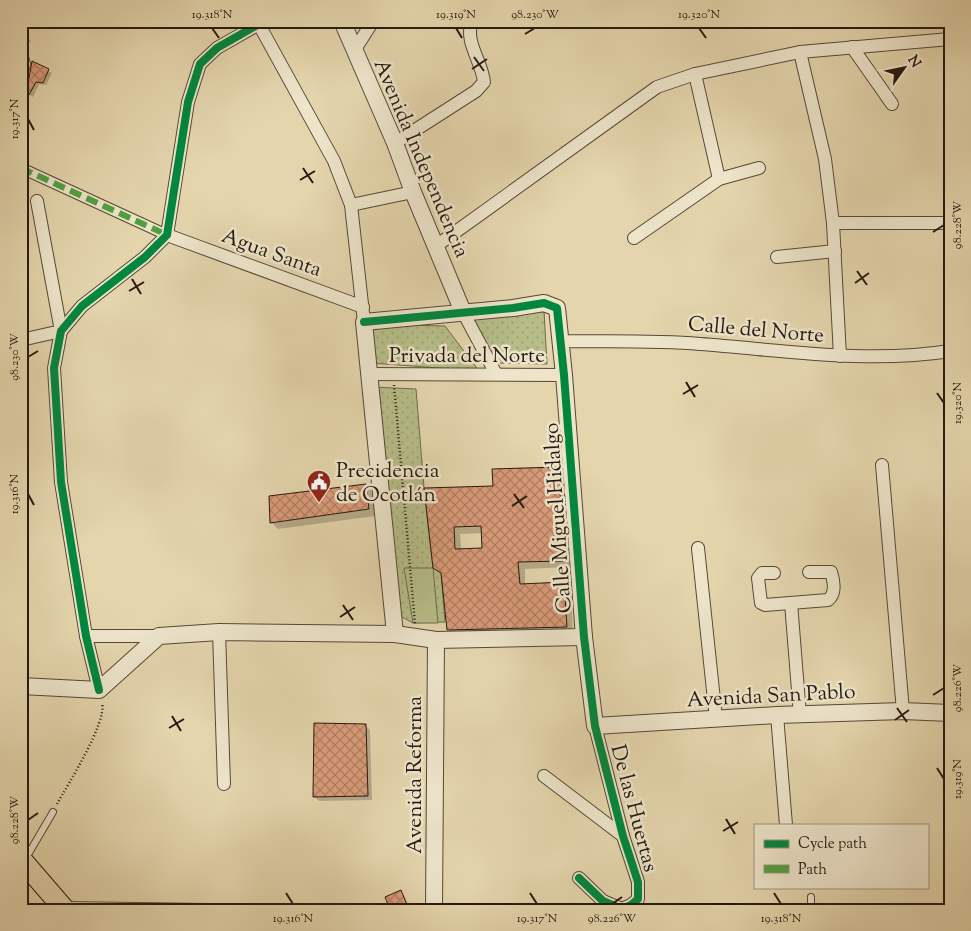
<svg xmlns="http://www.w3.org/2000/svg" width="971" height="931" viewBox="0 0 971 931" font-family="'Sorts Mill Goudy',serif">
	<defs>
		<pattern id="park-dots" width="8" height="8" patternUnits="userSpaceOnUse" patternTransform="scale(1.25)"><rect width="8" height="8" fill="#b6bd88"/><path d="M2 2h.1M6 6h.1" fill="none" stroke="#9ca274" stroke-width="1.8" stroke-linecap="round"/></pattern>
		<pattern id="building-cross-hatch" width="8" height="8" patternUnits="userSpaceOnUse" patternTransform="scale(1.25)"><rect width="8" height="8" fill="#da9b79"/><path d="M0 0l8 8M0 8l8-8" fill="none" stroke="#b17e62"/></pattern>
	</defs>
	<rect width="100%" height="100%" fill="#e4d5ad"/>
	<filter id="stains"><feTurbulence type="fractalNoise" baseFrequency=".004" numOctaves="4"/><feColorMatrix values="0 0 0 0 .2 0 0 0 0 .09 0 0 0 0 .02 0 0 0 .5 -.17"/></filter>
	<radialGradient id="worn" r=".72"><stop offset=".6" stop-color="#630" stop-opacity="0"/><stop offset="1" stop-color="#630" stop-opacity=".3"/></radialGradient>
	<!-- park -->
	<g fill="url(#park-dots)" stroke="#6e6b4c">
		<path d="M544 311 547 364 496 363 472 322V315Z"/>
		<path d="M365 324 445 326 479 371 371 363Z"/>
		<path d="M373 387 416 389 424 488 433 568 441 573 445 622 413 623 398 615Z"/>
	</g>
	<!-- garden -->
	<path fill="#b6bd88" stroke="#6e6b4c" d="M404 568H433L438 623H413Z"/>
	<!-- shadow -->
	<g fill="#0003" fill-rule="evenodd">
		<path d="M21 22 31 42 23 46 21 44Z"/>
		<path d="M33 63 52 73 46 85 39 84 33 97 23 91 30 79Z"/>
		<path d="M558 469 565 475 569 567 525 569V585L564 584 571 590 573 634 455 636 448 629 443 575 441 574 446 577 434 567 425 489 494 487ZM483 533V549L461 550 460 534Z"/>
		<path d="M365 485 372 492 375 516 278 529 271 522Z"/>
		<path d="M365 725 370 730 372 800 319 801 314 796Z"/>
		<path d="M400 892 405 897 411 910H392Z"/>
	</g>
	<!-- building -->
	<g fill="url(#building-cross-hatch)" stroke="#26190f" fill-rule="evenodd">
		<path d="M32 61 49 69 43 83 36 82 29 95 21 91V84L26 82 29 78Z"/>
		<path d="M559 467 563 561 518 562 520 584 564 582 567 627 447 630 441 573 433 568 424 488 493 486 492 469ZM481 526 482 548 455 549 454 527Z"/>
		<path d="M366 484 369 509 270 523 269 496Z"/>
		<path d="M314 723 366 724 368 796 313 797Z"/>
		<path d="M401 890 409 910H390L385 897Z"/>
	</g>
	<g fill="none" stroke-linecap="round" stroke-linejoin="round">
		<defs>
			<g id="service">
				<path d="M26 858 53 812"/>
				<path d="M811 897V910"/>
			</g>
			<path id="pedestrian" d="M21 168 167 235"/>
			<g id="minor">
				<path d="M257 21 334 161 351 205 364 322"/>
				<path d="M852 47 892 104"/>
				<path d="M354 51 373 21"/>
				<path d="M800 52 825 159 833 223 840 356"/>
				<path d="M21 54 24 64 21 76"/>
				<path d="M695 74 719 179"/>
				<path d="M395 143 476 91 484 82C482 61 464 42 472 21"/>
				<path d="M351 205 413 192"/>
				<path d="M833 223H950"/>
				<path d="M167 235 363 307"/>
				<path d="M634 238 719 179 759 168"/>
				<path d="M436 246 657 87 695 74 800 52 950 39"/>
				<path d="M777 257 835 251"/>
				<path d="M463 312 496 374"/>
				<path d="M21 340 61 331 37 201"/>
				<path d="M559 341C606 342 653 340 700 344 783 350 867 364 950 351"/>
				<path d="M369 374 564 375"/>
				<path d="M882 465 903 711"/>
				<path d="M698 548 716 719"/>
				<path d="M774 573H762L758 578 761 603 765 605 828 600C836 594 834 581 831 572H809"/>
				<path d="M791 603 800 715"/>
				<path d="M219 632 224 784"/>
				<path d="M86 636H159"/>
				<path d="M99 690 86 636 61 482 54 368 61 331 82 306 145 257 167 235 188 102 200 64 217 48 259 24"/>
				<path d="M777 715 786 825"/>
				<path d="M544 776 623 836"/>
				<path d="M579 878 603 901 622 909 631 905 638 899V882L623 836 595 726"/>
				<path d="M64 908 207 910"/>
			</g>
			<g id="tertiary">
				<path d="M342 21 395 143 413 192 463 312"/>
				<path d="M395 634 364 322 513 308 544 303 557 308 564 375 584 637 595 726 777 715 903 711 950 713"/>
				<path d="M21 686 99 690 159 636 219 632 395 634 436 640 584 637"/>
				<path d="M434 910 436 640"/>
			</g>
			<path id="primary" d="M21 859 65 910"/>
		</defs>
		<!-- service casing -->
		<use href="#service" stroke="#564836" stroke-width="8"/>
		<!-- pedestrian casing -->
		<use href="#pedestrian" stroke="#564836" stroke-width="12"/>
		<!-- minor casing -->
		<use href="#minor" stroke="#564836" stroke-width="14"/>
		<!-- tertiary casing -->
		<use href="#tertiary" stroke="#564836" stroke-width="18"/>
		<!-- primary casing -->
		<use href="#primary" stroke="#26190f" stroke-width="22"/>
		<!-- path -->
		<g stroke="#26190f" stroke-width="2.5" stroke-dasharray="1 2.5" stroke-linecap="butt">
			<path d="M394 385 415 624"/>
			<path d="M57 804C68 784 107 723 102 703"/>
		</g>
		<!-- service -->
		<use href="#service" stroke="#ede4ca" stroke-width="6"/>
		<!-- pedestrian -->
		<use href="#pedestrian" stroke="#ede4ca" stroke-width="10"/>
		<!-- minor -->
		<use href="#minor" stroke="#ede4ca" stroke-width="12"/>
		<!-- tertiary -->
		<use href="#tertiary" stroke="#ede4ca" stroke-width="16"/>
		<!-- primary -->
		<use href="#primary" stroke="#e4d5ad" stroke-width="20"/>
		<!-- quiet -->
		<path stroke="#50a13f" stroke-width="6" stroke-dasharray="12 6" stroke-linecap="butt" d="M21 168 167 235"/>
		<defs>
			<g id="cycleway">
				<path d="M364 322 513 308 544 303 557 308 564 375 584 637 595 726 623 836 638 882V899L631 905 622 909 603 901 579 878"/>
				<path d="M99 690 86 636 61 482 54 368 61 331 82 306 145 257 167 235 188 102 200 64 217 48 259 24"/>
			</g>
		</defs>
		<!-- cycleway casing -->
		<use href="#cycleway" stroke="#ede4ca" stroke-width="11"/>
		<!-- cycleway -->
		<use href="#cycleway" stroke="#00873e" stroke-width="8"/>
	</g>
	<!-- ticks -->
	<path fill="none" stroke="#26190f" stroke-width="2" d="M212 28 219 38M456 28 462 38M699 28 706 38M525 34 535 28M474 57 484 71M472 69 487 59M28 119 34 130M303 168 313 183M300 180 315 171M933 232 944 225M857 271 867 285M132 279 141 294M855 283 869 273M129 291 144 282M28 357 38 351M686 382 695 397M937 393 944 403M683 394 698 385M28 494 34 505M514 494 524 508M512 506 527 496M343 605 353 620M340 617 355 607M933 695 944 688M897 708 907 722M172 716 181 731M895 720 909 710M169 728 184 719M937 768 944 779M726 819 735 834M28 820 38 813M723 831 738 822M286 893 293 904M530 893 537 904M774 893 781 904M612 904 622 897"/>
	<!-- icons -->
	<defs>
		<symbol id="civic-pin" viewBox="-11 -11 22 30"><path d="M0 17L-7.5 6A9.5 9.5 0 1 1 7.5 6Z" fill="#8f2418" stroke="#ede4ca"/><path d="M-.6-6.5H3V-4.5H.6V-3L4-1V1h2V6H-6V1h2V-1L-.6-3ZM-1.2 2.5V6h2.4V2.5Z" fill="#fff"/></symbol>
	</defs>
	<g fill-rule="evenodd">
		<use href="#civic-pin" x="305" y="468" width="28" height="38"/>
	</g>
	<g text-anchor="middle" stroke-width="5" stroke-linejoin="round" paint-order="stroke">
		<!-- street labels -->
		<g font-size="21" fill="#26190f" stroke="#ede4ca">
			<text transform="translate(422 158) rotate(67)" y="7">Avenida Independencia</text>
			<text transform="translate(272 252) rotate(20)" y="7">Agua Santa</text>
			<text transform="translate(756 329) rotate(5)" y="7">Calle del Norte</text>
			<text x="467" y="362">Privada del Norte</text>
			<text transform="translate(557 518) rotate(-94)" y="7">Calle Miguel Hidalgo</text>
			<text transform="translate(771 695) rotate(-3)" y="7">Avenida San Pablo</text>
			<text transform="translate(414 775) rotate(-90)" y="7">Avenida Reforma</text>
			<text transform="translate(635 808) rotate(75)" y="7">De las Huertas</text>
		</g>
		<!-- poi labels -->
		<g font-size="21" fill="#26190f" stroke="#ede4ca" text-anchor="start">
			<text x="336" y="477">Precidencia<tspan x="336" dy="24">de Ocotlán</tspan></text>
		</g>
	</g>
	<!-- margin -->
	<rect width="971" height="931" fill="none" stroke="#e4d5ad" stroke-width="55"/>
	<!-- legend -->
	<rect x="754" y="824" width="175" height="65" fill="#ede4ca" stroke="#9d937f"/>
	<rect x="764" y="840" width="25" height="8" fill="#00873e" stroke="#9d937f"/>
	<text x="798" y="848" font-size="15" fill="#26190f">Cycle path</text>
	<rect x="764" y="865" width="25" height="8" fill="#50a13f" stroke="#9d937f"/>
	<text x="798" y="874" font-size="15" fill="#26190f">Path</text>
	<!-- north arrow -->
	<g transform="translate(904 68) rotate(57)" stroke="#ede4ca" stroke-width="4" paint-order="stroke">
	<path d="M0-4L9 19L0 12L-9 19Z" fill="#26190f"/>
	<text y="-8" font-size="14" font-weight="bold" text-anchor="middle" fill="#26190f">N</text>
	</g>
	<rect x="28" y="28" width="916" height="876" fill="none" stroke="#26190f" stroke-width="2"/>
	<g font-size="12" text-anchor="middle" fill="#26190f">
		<text x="212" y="18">19.318°N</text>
		<text x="456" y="18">19.319°N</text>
		<text x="535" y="18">98.230°W</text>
		<text x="699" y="18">19.320°N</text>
		<text transform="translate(14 119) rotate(-90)" y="4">19.317°N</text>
		<text transform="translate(957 225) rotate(-90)" y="4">98.228°W</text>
		<text transform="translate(14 357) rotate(-90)" y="4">98.230°W</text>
		<text transform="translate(957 403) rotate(-90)" y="4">19.320°N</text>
		<text transform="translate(14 494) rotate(-90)" y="4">19.316°N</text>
		<text transform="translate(957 688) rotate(-90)" y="4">98.226°W</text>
		<text transform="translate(957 779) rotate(-90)" y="4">19.319°N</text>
		<text transform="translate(14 820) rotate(-90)" y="4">98.228°W</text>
		<text x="293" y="922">19.316°N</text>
		<text x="537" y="922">19.317°N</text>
		<text x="612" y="922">98.226°W</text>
		<text x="781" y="922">19.318°N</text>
	</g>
	<rect width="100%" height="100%" filter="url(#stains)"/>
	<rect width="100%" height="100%" fill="url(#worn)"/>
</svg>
